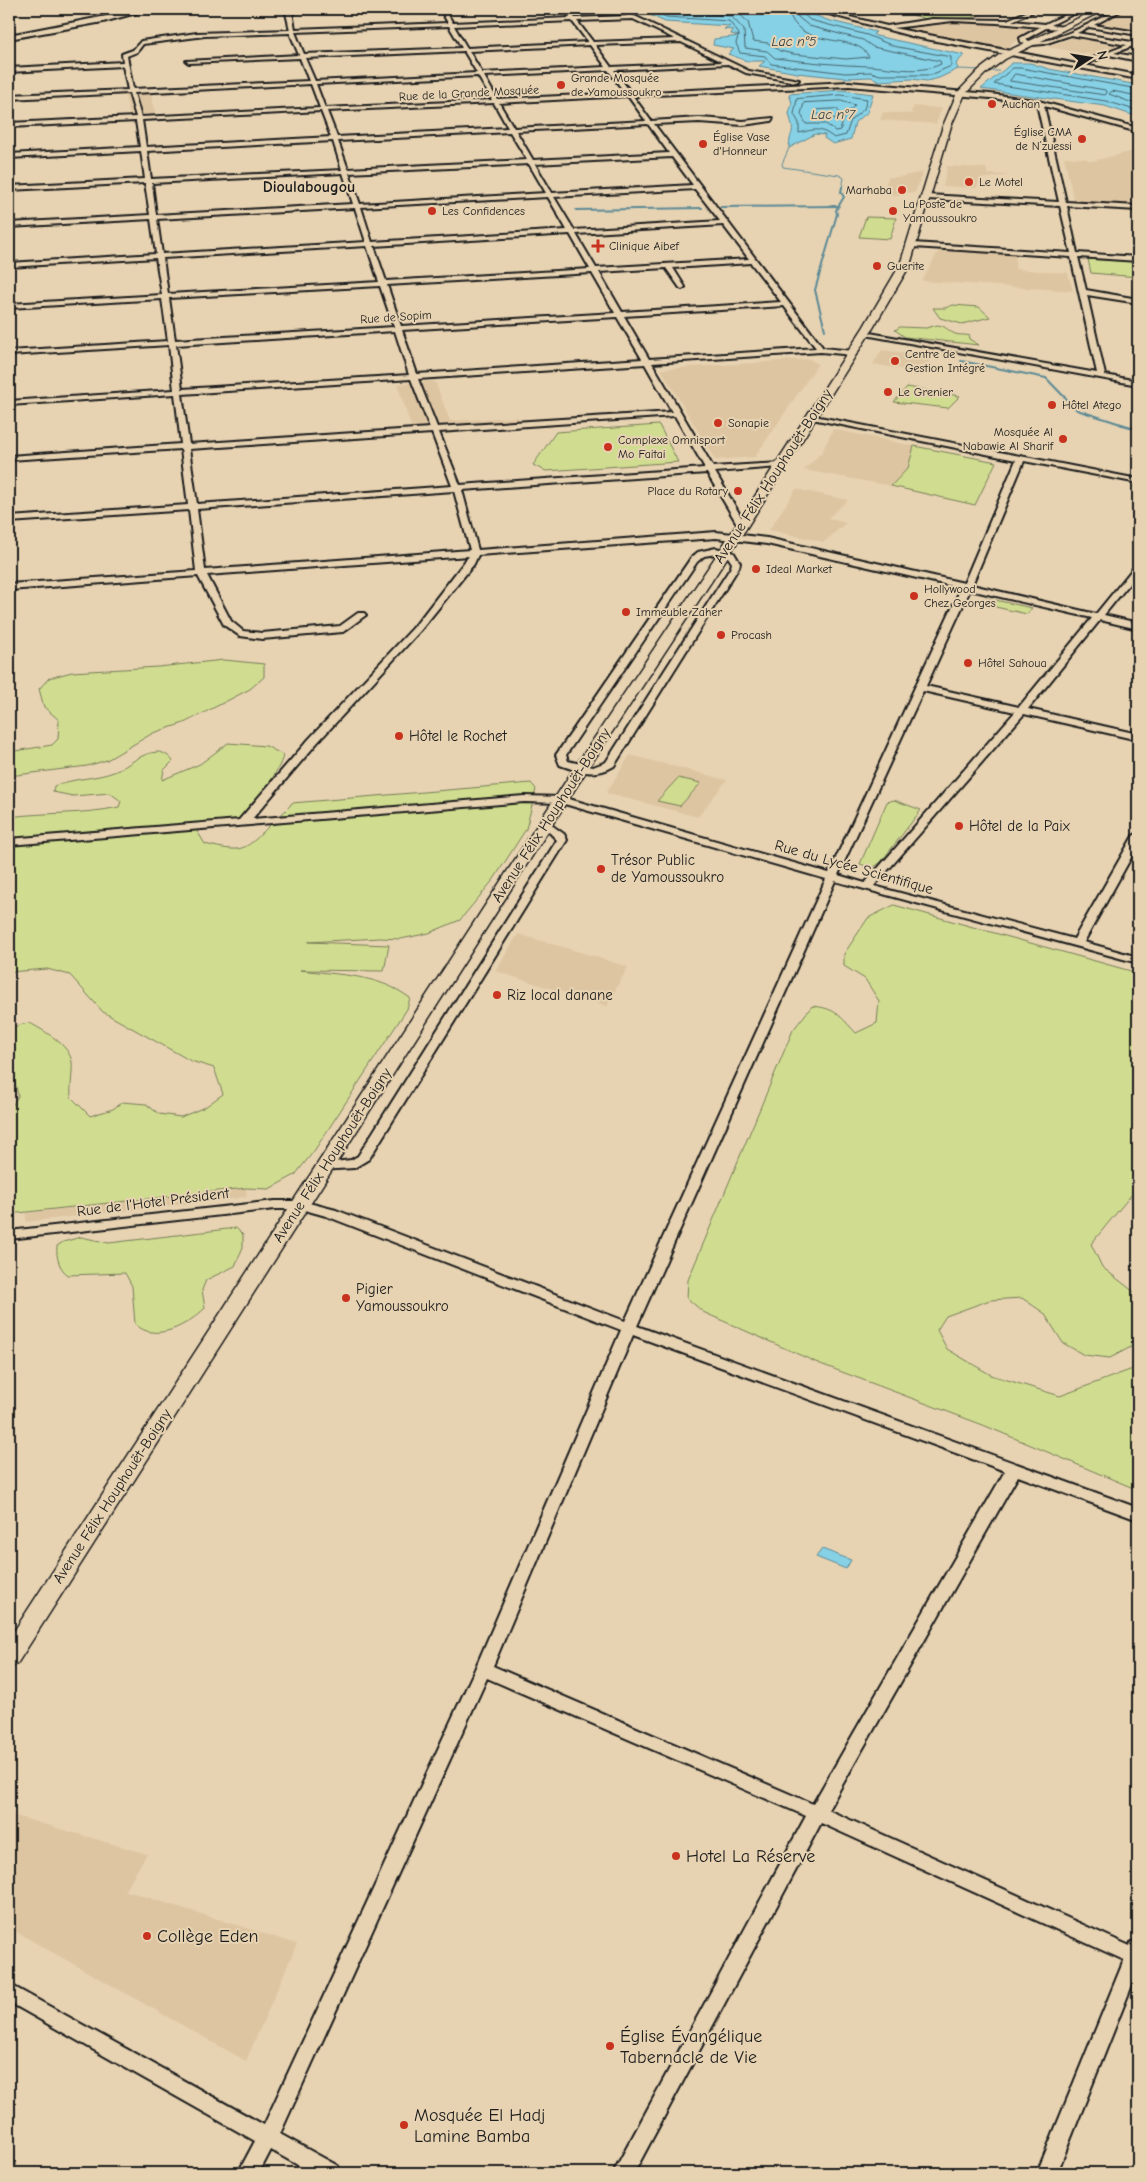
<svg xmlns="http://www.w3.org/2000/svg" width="1147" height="2182" viewBox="0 0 1147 2182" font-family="'Comic Neue',sans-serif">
	<rect width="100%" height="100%" fill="#e7d3b2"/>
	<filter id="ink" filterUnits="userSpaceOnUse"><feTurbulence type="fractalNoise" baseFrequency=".02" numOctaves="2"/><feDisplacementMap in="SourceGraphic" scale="10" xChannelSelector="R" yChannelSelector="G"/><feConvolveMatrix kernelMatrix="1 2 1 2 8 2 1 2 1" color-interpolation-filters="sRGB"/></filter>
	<g filter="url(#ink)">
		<!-- built -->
		<g fill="#dec5a2">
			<path d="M1128 9 1138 10V32L1092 24Z"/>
			<path d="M962 20 1027 25 1033 28 1005 49 904 30 896 26Z"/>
			<path d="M1074 37 1102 39 1096 42 1110 45 1115 43 1127 45 1098 56 1047 47Z"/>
			<path d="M295 79 298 86 151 94 156 116 130 117 125 95 94 96 92 90Z"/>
			<path d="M914 106 942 108 936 124 880 120 883 112 913 114 911 112Z"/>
			<path d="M1138 150V205L1074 201 1064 157 1083 158 1092 161Z"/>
			<path d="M947 166 986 168 988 174 1011 175 979 179 977 188 943 186Z"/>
			<path d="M923 172 915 193 903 192 902 195 887 194 888 191H884L888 177H898Z"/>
			<path d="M939 250 1016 255 1015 269 1068 273 1073 291 922 281Z"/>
			<path d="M882 350 905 353 933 356 922 373 873 364Z"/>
			<path d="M809 359 818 364 755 457 715 460 661 369Z"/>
			<path d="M435 381 450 421 518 417 520 422 412 429 397 384Z"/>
			<path d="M833 429 914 446 908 468 891 486 804 470 822 452Z"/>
			<path d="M796 489 848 500 828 518 846 523 824 542 769 530Z"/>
			<path d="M630 755 727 780 698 817 606 793Z"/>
			<path d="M518 934 597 957 628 967 607 1006 495 971Z"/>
			<path d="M246 1188 247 1197 26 1222V1213Z"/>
			<path d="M9 1814 147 1854 125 1890 297 1944 246 2061 9 1928Z"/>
		</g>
		<!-- green -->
		<g fill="#d0dd90" stroke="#767c56">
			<path d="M895 9H994L971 18 925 19Z"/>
			<path d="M866 217 896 218 890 239 859 237Z"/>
			<path d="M1088 259 1138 262V277L1091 273Z"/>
			<path d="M953 305 979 307 990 317 962 324 940 318 933 308H945Z"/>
			<path d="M937 325C946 326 946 329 953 333 958 336 965 334 970 336L969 339 979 345 905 337 895 330 900 327 926 328Z"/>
			<path d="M907 387 960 396 948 408 894 402Z"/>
			<path d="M659 425 678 462 546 471 533 465 556 432Z"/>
			<path d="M914 446 996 462 975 505 891 486 908 468Z"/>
			<path d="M986 598 1032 608 1027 614 982 604Z"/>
			<path d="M224 660 264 664V677L250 689 184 723 153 733 107 760 87 766 9 776V752L52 745 58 739 59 720 44 707 39 689 49 678 72 672 158 667Z"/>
			<path d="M228 743 266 746 283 755C281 771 244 821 229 826 219 830 207 828 197 831L205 844C242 853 244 852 270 825 277 817 286 812 292 803L531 783 536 789 526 829 494 879 460 920 429 933 401 939 380 938 308 942 389 945 384 971 300 970C339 975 378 974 410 998L407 1009 314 1151 295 1175 269 1189 246 1188 9 1214V1111L18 1096C16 1083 1 1040 11 1030 15 1025 24 1024 30 1023 44 1031 69 1044 72 1062 73 1070 70 1087 71 1097L90 1116 113 1109 122 1102 146 1104 159 1114 181 1117 205 1107 223 1094 214 1068 191 1061 103 1012 70 975 47 969 9 972V817C46 812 82 815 119 807L121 801 110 793 73 796 53 792 54 786C73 778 95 779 114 772 129 766 140 753 157 752 164 752 169 756 173 761L164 770 162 780 200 764Z"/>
			<path d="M678 778 701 783 680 806 657 801Z"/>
			<path d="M894 800 921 810 881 862 873 868 860 864 887 802Z"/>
			<path d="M894 905 1138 973V1194H1132L1091 1244 1102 1267 1138 1295V1337L1131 1347 1110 1358 1084 1355 1063 1343 1044 1313 1022 1298 990 1300 946 1316 937 1330 947 1349 991 1375 1060 1396 1138 1367V1490L983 1425 818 1363 703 1312 687 1298 688 1280 793 1030 812 1006C836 1008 840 1016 856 1033L877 1023 879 1001 865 979 844 966V954L868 918Z"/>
			<path d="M236 1228 243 1235V1247L235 1266 206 1280 202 1290 205 1308C189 1324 156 1344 135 1324L132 1286 125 1273 68 1275C59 1268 56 1258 57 1246L63 1242 81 1237 109 1243Z"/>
		</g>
		<!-- water -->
		<g fill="#86d1e6" stroke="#5c8995">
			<path d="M637 9H799L827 20 876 32 873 34 876 36 964 55 956 64 958 69 939 78 927 81 912 79 880 81 871 77 845 78 797 73 759 66 765 61H747L728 54 734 49 713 45 714 39 740 36 731 34 733 30 724 29 730 26 665 22Z"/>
			<path d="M1012 63H1030L1049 69 1138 85V117L1105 106 981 89Z"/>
			<path d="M841 90 873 94 867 113 855 122 851 139 833 144 824 138 825 135 815 134 789 148C790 128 796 137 789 114L792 103 789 94Z"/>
			<path d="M822 1549 851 1560 846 1569 816 1557Z"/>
		</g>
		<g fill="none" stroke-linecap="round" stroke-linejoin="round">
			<!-- shore -->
			<g stroke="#46646d" stroke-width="1">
				<path d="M650 9 666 17 729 21 739 34 736 43 740 53 765 56 771 64 845 73 871 72 880 75H931L951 66V57L893 46 867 35 810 20 803 14 802 9"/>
				<path d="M662 9 731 16 744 30 745 48 767 51 775 58C806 62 837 65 868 66 892 67 918 75 941 64L940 61 873 47 863 40 809 26 798 17 795 9"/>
				<path d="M734 9 748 22 753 41 768 43 780 51 793 54 846 59 869 57C856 30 798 53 788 9"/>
				<path d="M1015 74 1105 90 1107 93 1105 95 1010 81Z"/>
				<path d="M1138 89 1021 68H1013L994 84 1106 101 1138 111"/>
				<path d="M841 95 867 99 864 109 851 120 846 135 834 138C820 127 816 129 799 133V123L794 114 797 99Z"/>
				<path d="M1138 96 1112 91 1109 94 1138 105"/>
				<path d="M841 101 855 105 845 116 840 130 835 131 826 124H806L801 114 804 103Z"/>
				<path d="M837 109 839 112 835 119 815 113 817 110Z"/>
			</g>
			<!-- stream-far2 -->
			<g stroke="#5c8995" stroke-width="1">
				<path d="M958 69 981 70"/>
				<path d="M987 71H999"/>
				<path d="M789 148 782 164 783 167 839 175 844 178 842 188"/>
			</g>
			<!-- stream-far1 -->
			<g stroke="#5c8995" stroke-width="2">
				<path d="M721 207 839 206"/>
				<path d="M576 210 702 208"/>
				<path d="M825 330 815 290 837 214 836 210 844 197 841 192 842 187"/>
				<path d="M961 361 1046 378 1077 410 1124 425"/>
			</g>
			<!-- stream -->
			<path stroke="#5c8995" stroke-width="2.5" d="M1120 424 1138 429"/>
			<defs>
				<g id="minor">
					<path d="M291 9H337L292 12 295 29 448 23 440 9H444L453 23 570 18 564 9H568L575 18 627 16 615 9H620L749 71 799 80 796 82 746 73 728 64 614 70 631 93 849 82 990 94 1035 100 1138 128V132L1044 106 1066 202 1138 206V210L1067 206 1077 253 1138 257V261L1078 257 1086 290 1138 299V303L1087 295 1105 375 1138 381V385L860 334 864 332 1097 373 1071 257 913 247 910 245 913 243 1071 253 1060 206 927 199 924 197 927 195 1059 202 1037 104 990 98 849 86 633 96 651 121 699 118 743 121 773 118 771 121 743 125 699 122 654 124 823 348 853 351 857 353 853 355 821 352 652 363 713 467 780 463 784 465 780 467 715 472 746 525 745 527H739L707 473 462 490 478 550 716 532 767 538 964 583 1016 460 812 419 808 417 809 415 1138 479V483L1024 461 972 585 1096 614 1135 566 1138 565V573L1104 615 1138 623V629L1100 620 1028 709 1138 734V740L1024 714 874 886 1074 939 1133 836 1138 833V845L1084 942 1138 957V963L835 881 637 1326 1138 1508V1520L1018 1476 828 1810 1130 1946 1131 1942 1138 1940V1970L1057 2173H1037L1124 1960 821 1823 634 2173H613L806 1816 487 1678 280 2134 338 2166 341 2173H312L271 2150 259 2173H238L255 2141 9 2002V1984L264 2125 475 1669 621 1330 326 1216 301 1209H275L9 1239V1231L275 1201H301L336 1210 625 1321 826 879 561 803 524 802 9 845V839L239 820 309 739 414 627 469 556 207 575 231 621 243 631 262 633 340 626 358 613H364L366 615 343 632 262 639 240 636 224 625 198 576 9 590V584L196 571 189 510 9 522V517L188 505 181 449 9 460V456L181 444 175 394 9 405V401L174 390 169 345 9 355V351L168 341 162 299 9 308V304L162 295 156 258 9 267V263L156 254 151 219 9 227V223L150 215 145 183 9 190V186L145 179 141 151 9 158V154L140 147 136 121 9 127V123L136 117 129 93 9 99V95L128 90 123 66 9 72V68L123 62 122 54 133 50 141 41 197 33 290 30 286 13ZM633 19 675 39 593 42 577 21ZM572 21 588 42 467 48 454 26ZM449 26 462 48 304 54 295 32ZM290 33 299 55 186 61 189 63 300 58 309 81 133 89 127 56 137 52 143 44 205 36ZM681 42 722 62 611 67 595 45ZM590 45 606 67 482 73 469 51ZM464 51 477 73 315 81 305 58ZM608 70 625 93 497 99 484 76ZM478 76 492 100 325 108 316 84ZM311 84 320 108 141 117 134 93ZM628 96 646 121 514 128 499 103ZM494 103 508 128 337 137 327 111ZM321 111 331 137 146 147 142 120ZM648 124 669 153 533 160 516 131ZM510 132 527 160 348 169 338 141ZM333 141 342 170 151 179 147 151ZM672 157 693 185 552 193 535 164ZM529 164 546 193 360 204 349 173ZM343 173 353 204 156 215 152 183ZM695 189 720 221 574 230 554 197ZM548 197 567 230 372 242 361 207ZM355 208 366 242 162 254 157 219ZM723 225 749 259 596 268 576 234ZM570 234 590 269 386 281 374 246ZM367 246 379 282 168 294 163 258ZM751 263 781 302 622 312 599 272 666 268 680 288 682 289 685 287 673 268ZM592 273 615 313 401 326 387 285ZM380 286 394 327 175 340 169 298ZM784 306 816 348 649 359 624 316ZM617 317 642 359 417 374 402 330ZM395 331 409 375 182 389 176 345ZM645 364 672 412 437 427 418 379ZM411 379 430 428 189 444 182 394ZM675 416 705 468 460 485 439 432ZM432 433 452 486 197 504 189 449ZM454 491 470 550 205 570 197 509ZM716 538 767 544 961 588 829 873 562 797 524 796 252 819 317 743 420 631 474 564 478 555ZM970 590 1092 618 1019 707 926 686ZM923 691 1015 712 865 883 838 875ZM633 1335 1005 1471 813 1804 493 1666Z"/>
					<path d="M810 9H817L887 26 932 19 1007 20 1033 9H1039L1012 21 1045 24 1078 9H1083L1051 25 1063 27V29L1046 28 1026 39C1040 52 1102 17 1119 9H1124L1094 25 1138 32V35L1089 27 1077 33 1138 43V47L1133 46 1114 53 1138 57V61L1109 55 1084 65 1138 75V79L915 37ZM953 21 997 23 1040 27 1020 38 1021 42 1032 45 1044 44 1071 35 1127 45 1077 64 893 28Z"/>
					<path d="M1131 9H1138V11L1131 10Z"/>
					<path d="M716 548 734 553 740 563 739 567 614 766C596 777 579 772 560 765L556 755 691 558 698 552ZM716 554 728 557 732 563 731 567 606 762 593 767 568 761 566 755 697 562 704 556Z"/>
					<path d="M546 821 564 834 567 840 369 1159 354 1168 319 1170 317 1167 319 1164 351 1160 358 1156 557 840 541 824Z"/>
				</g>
				<path id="major" d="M142 9H151L103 22 9 39V35Z"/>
				<path id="highway" d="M1098 9H1106L1005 59 985 74 965 94 951 126 910 265 873 328 742 535 587 770 17 1664 9 1667V1639L573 770 730 535 863 328 900 265 943 126 957 93 979 70 999 55Z"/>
			</defs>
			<!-- minor casing -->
			<use href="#minor" stroke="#1c1c1c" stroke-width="4"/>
			<!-- major casing -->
			<use href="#major" stroke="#1c1c1c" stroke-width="4"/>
			<!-- highway casing -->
			<use href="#highway" stroke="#1c1c1c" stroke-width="3"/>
			<!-- minor -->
			<use href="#minor" fill="#e7d3b2" fill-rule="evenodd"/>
			<!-- major -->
			<use href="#major" fill="#e7d3b2" fill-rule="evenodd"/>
			<!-- highway -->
			<use href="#highway" fill="#e7d3b2" fill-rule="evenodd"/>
		</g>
	</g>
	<!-- markers -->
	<g fill="#c8321e" stroke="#e7d3b2" stroke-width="2">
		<circle cx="561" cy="85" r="5"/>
		<circle cx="992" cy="104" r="5"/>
		<circle cx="1082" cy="139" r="5"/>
		<circle cx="703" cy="144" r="5"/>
		<circle cx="969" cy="182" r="5"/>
		<circle cx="902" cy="190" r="5"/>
		<circle cx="432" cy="211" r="5"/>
		<circle cx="893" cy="211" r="5"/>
		<path d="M595.5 238.5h5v5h5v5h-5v5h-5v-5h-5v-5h5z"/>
		<circle cx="877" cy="266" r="5"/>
		<circle cx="895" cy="361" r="5"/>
		<circle cx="888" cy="392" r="5"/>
		<circle cx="1052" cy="405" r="5"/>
		<circle cx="718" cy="423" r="5"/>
		<circle cx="1063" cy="439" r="5"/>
		<circle cx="608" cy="447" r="5"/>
		<circle cx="738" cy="491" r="5"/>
		<circle cx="756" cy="569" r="5"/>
		<circle cx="914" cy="596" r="5"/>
		<circle cx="626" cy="612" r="5"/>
		<circle cx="721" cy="635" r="5"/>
		<circle cx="968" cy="663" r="5"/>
		<circle cx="399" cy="736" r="5"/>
		<circle cx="959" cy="826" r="5"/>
		<circle cx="601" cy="869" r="5"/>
		<circle cx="497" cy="995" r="5"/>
		<circle cx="346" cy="1298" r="5"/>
		<circle cx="676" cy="1856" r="5"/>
		<circle cx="147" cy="1936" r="5"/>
		<circle cx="610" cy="2046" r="5"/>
		<circle cx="404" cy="2125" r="5"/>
	</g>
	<g text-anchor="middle" stroke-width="4" stroke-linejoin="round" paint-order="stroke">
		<!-- far-poi labels -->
		<g font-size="12" fill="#1c1c1c" stroke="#e7d3b2" text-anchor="start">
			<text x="571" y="82">Grande Mosquée<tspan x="571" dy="14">de Yamoussoukro</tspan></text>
			<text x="1002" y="108">Auchan</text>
			<text x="1072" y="136" text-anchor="end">Église CMA<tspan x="1072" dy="14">de N’zuessi</tspan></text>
			<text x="713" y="141">Église Vase<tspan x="713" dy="14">d'Honneur</tspan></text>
			<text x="979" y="186">Le Motel</text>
			<text x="892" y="194" text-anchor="end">Marhaba</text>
			<text x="903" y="208">La Poste de<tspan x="903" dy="14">Yamoussoukro</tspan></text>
			<text x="442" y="215">Les Confidences</text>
			<text x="609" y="250">Clinique Aibef</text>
			<text x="887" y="270">Guerite</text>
			<text x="905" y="358">Centre de<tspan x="905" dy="14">Gestion Intégré</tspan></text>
			<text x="898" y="396">Le Grenier</text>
			<text x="1062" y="409">Hôtel Atego</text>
			<text x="728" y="427">Sonapie</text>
			<text x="1053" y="436" text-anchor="end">Mosquée Al<tspan x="1053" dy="14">Nabawie Al Sharif</tspan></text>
			<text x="618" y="444">Complexe Omnisport<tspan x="618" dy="14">Mo Faitai</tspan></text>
			<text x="728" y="495" text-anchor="end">Place du Rotary</text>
			<text x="766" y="573">Ideal Market</text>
			<text x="924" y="593">Hollywood<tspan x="924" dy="14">Chez Georges</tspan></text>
			<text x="636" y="616">Immeuble Zaher</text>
			<text x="731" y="639">Procash</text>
			<text x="978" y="667">Hôtel Sahoua</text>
		</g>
		<!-- far-street labels -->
		<g font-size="12" fill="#1c1c1c" stroke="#e7d3b2">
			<text transform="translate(469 93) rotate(-3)" y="4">Rue de la Grande Mosquée</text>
			<text transform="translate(396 317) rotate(-4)" y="4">Rue de Sopim</text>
		</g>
		<!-- far-water labels -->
		<g font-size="14" font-style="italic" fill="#314044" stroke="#e7d3b2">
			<text x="794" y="46">Lac n°5</text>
			<text x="833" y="119">Lac n°7</text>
		</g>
		<!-- street labels -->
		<g font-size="15" fill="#1c1c1c" stroke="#e7d3b2">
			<text transform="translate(773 476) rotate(-57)" y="5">Avenue Félix Houphouët-Boigny</text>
			<text transform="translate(551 815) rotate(-57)" y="5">Avenue Félix Houphouët-Boigny</text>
			<text transform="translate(854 867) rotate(16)" y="5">Rue du Lycée Scientifique</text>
			<text transform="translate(332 1155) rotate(-57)" y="5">Avenue Félix Houphouët-Boigny</text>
			<text transform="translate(153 1202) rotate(-7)" y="5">Rue de l'Hotel Président</text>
			<text transform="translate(112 1496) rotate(-57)" y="5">Avenue Félix Houphouët-Boigny</text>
		</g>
		<!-- poi labels -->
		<g font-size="15" fill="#1c1c1c" stroke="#e7d3b2" text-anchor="start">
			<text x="409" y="741">Hôtel le Rochet</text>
			<text x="969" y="831">Hôtel de la Paix</text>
			<text x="611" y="865">Trésor Public<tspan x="611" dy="17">de Yamoussoukro</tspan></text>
			<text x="507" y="1000">Riz local danane</text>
			<text x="356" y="1294">Pigier<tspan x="356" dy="17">Yamoussoukro</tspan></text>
		</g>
		<!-- far-district labels -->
		<g font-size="16" font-weight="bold" fill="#1c1c1c" stroke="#e7d3b2">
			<text x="309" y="192">Dioulabougou</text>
		</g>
		<!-- near-poi labels -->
		<g font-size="18" fill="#1c1c1c" stroke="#e7d3b2" text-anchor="start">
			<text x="686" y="1862">Hotel La Réserve</text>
			<text x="157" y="1942">Collège Eden</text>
			<text x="620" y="2042">Église Évangélique<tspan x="620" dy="21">Tabernacle de Vie</tspan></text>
			<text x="414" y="2121">Mosquée El Hadj<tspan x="414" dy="21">Lamine Bamba</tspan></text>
		</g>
	</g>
	<!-- margin -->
	<rect width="1147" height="2182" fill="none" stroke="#e7d3b2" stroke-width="30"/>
	<rect x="15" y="15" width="1117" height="2152" fill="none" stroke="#1c1c1c" stroke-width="2" filter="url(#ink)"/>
	<!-- north arrow -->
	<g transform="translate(1090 58) rotate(78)" stroke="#e7d3b2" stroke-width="4" paint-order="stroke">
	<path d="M0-4L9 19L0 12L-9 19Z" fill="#1c1c1c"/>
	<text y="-8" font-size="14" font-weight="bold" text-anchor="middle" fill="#1c1c1c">N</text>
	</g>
</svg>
